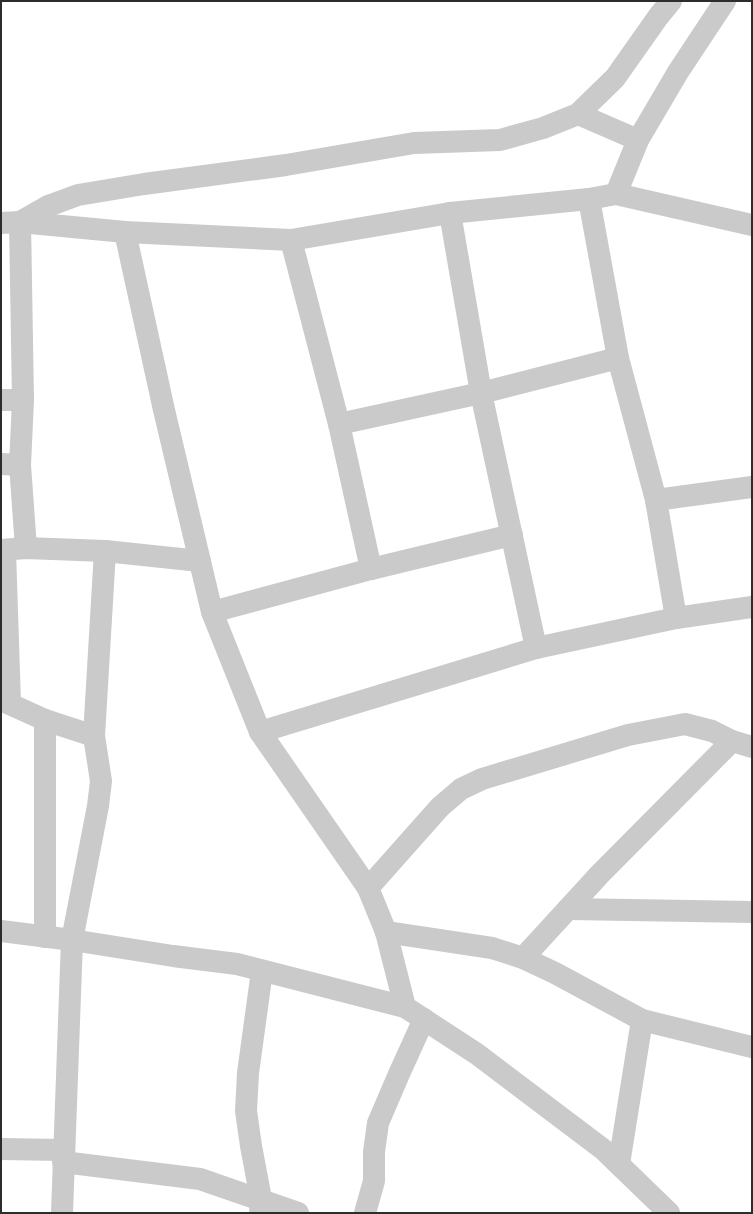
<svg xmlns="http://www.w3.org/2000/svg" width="753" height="1214" viewBox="0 0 753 1214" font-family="'PT Sans Narrow',sans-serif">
	<rect width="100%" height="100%" fill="#fff"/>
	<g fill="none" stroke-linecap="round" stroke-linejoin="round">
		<!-- minor -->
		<g stroke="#cacaca" stroke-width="22">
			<path d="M578 114 638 140"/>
			<path d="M616 194 638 140 678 72 725 1"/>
			<path d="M589 199 618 358 656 500 676 618"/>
			<path d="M450 213 481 393 536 648"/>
			<path d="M1 223 20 222 125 232 291 240 450 213 589 199 616 194 752 225"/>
			<path d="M125 232 164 410 212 612 260 732 368 888 386 932 405 1007 477 1054 604 1150 669 1213"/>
			<path d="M291 240 339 424 371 569"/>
			<path d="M1 400H23"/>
			<path d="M339 424 481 393 618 358"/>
			<path d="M1 464 20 465"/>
			<path d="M656 500 752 487"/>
			<path d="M26 548 20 465 23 400 20 222 48 206 78 195 144 184 286 165 414 143 500 140 543 128 578 114 615 78 658 17 671 1"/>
			<path d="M1 550 26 548 105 551 200 561"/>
			<path d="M5 550 10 703"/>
			<path d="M212 612 371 569 512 535"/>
			<path d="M1 700 45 720 94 736"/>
			<path d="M45 720V937"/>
			<path d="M260 732 536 648 676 618 752 607"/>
			<path d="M368 888 440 807 461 789 482 779 628 735 685 724 712 731 732 741 752 747"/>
			<path d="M568 909 752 912"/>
			<path d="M1 931 72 940 173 956 237 964 405 1007"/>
			<path d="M386 932 492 948 523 958 555 973 642 1020 752 1047"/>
			<path d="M523 958 600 874 732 741"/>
			<path d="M1 1149 63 1150"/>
			<path d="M63 1162 200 1179 298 1213"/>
			<path d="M619 1164 642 1020"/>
			<path d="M62 1213 72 940 98 806 101 781 94 736 105 551"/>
			<path d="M260 1213 261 1199 251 1146 246 1111 248 1073 262 971"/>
			<path d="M365 1213 374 1181V1152L378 1123 399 1074 424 1019"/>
		</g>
	</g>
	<!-- border -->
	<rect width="753" height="1214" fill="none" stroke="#2d2d2d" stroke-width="4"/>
</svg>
